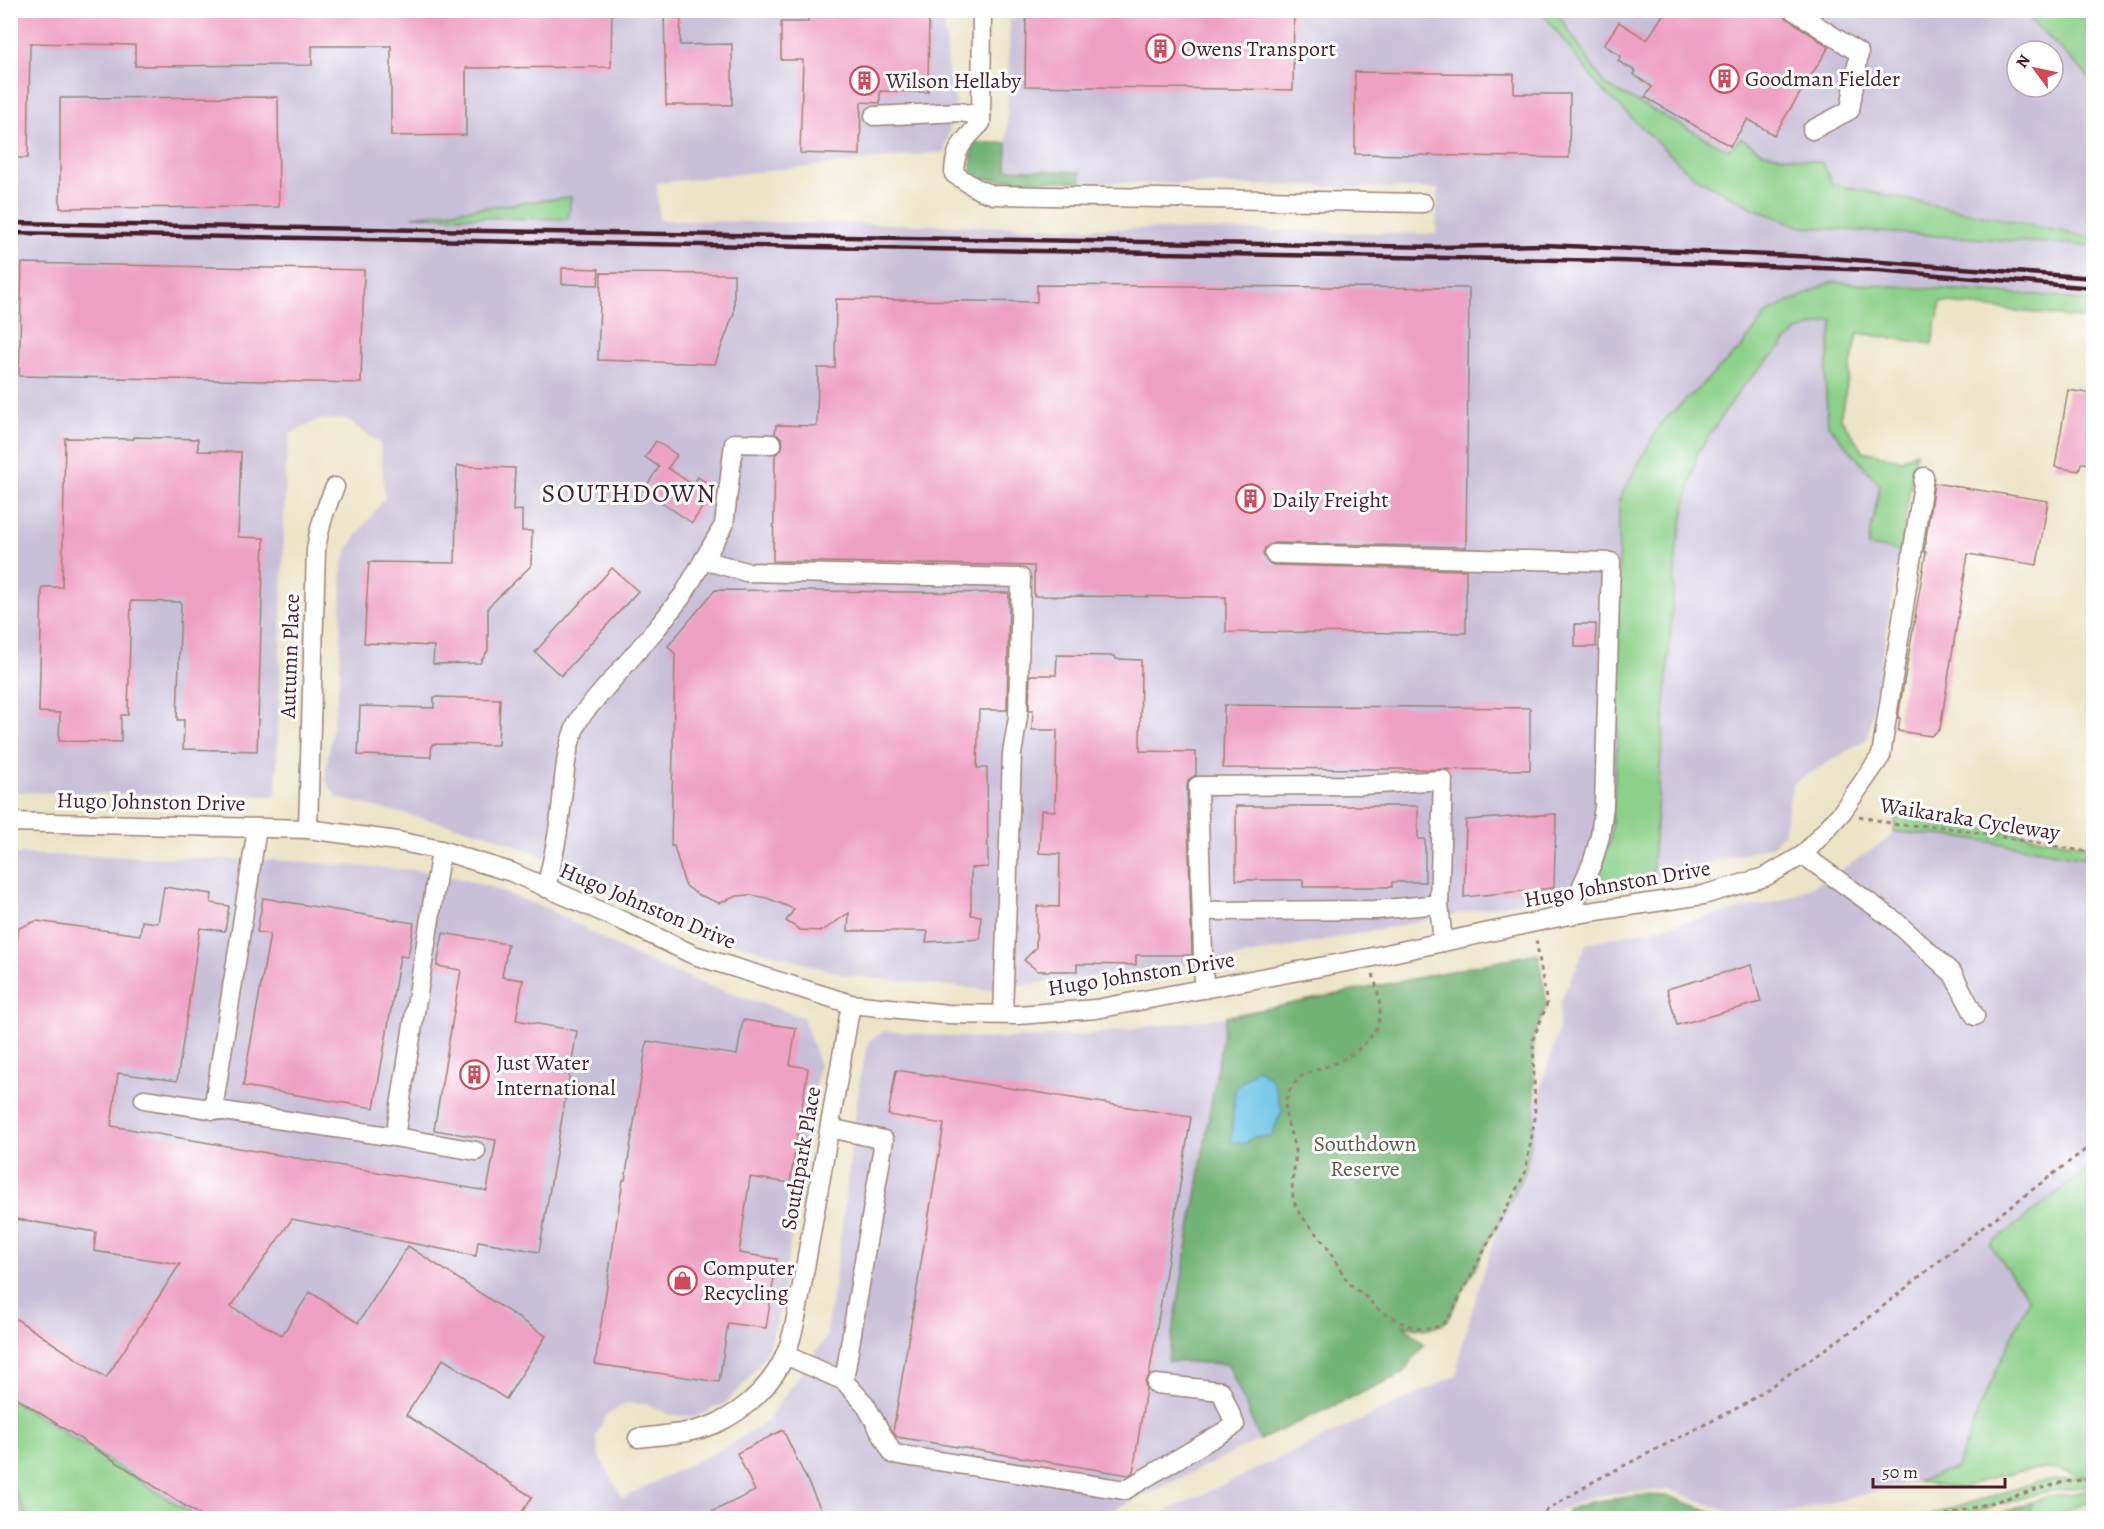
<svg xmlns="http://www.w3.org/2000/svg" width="2104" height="1529" viewBox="0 0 2104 1529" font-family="Alegreya,serif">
	<rect width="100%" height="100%" fill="#fff"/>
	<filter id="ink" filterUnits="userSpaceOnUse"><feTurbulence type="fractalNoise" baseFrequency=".0167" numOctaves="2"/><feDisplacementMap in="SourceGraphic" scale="12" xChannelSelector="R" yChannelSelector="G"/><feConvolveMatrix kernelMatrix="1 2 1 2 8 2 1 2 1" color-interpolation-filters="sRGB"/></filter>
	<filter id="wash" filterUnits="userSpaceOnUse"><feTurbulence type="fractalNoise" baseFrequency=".008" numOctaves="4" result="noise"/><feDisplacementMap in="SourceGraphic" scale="24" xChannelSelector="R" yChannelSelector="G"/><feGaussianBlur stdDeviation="1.35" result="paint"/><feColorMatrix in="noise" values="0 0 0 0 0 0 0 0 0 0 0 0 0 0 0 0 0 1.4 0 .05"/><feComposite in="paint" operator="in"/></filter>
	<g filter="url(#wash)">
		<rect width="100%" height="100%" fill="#ece4c6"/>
		<!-- industrial -->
		<g fill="#c8bfd8" fill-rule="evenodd">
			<path d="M11 11H943L950 84 956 102 944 152 657 183 659 220 1436 234 1438 189 1081 182 1080 172 1006 169 1010 11H1541L1595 82 1645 107 1605 85 1556 11H2022L2093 81V238L1878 193 2093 243V302L2050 296 1854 282 1768 312 1741 348 1660 424 1619 591 1618 730 1611 836 1596 887 1223 960 987 990 844 975 694 931 562 864 485 833 337 798 325 780 340 675 342 567 349 546 385 498 380 443 346 419 318 420 290 434 286 464 276 796 11 792 10 499 18 255 11 254ZM2017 51H2053V87H2017Z"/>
			<path d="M1833 319 1825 380 1828 425 1880 485 1868 546 1900 551 1868 738 1793 784 1783 833 1772 846 1676 872 1652 876 1677 546 1697 453 1742 387 1797 331Z"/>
			<path d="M1894 832 1961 837 2093 859V1165L2081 1175 2029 1299 1979 1409 1957 1468 1917 1482 1766 1518H1746L1671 1490 1629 1492 1588 1497 1561 1510 1551 1518H1152L1457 1375 1461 1346 1559 1029 1560 1003 1587 943 1766 904 1791 897 1833 875 1889 838Z"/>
			<path d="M10 854 275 860 414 870 452 877 490 887 548 909 633 955 703 984 803 1017 819 1063 780 1308 769 1348 748 1380 725 1403 696 1417 669 1415 648 1404 626 1403 606 1416 596 1436 599 1455 622 1498 729 1445 767 1421 826 1337 837 1266 861 1070 869 1041 884 1031 984 1039 1082 1035 1226 1017 1168 1360 1228 1364 1260 1440 1096 1518H198L11 1399Z"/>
			<path d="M10 1486H11L27 1518H11Z"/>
		</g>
		<!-- green -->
		<g fill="#8cd089" stroke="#6b785a" stroke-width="1.5">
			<path d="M1541 11H1556L1605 85 1728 150 1741 138 1764 153 1822 162 1832 184 2093 238V246L1802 227 1755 209 1694 177 1600 88Z"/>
			<path d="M2022 11H2093V81Z"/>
			<path d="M571 197 568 219 413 216Z"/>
			<path d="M11 254H18L11 499 10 254Z"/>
			<path d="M1831 282 2050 296 2093 302V320L1941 302 1932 344 1858 333 1840 417 1863 451 1902 460 1916 452 1900 551 1868 546 1880 485 1828 425 1825 380 1833 320 1797 331 1742 387 1697 453 1677 545 1652 876 1596 887 1611 836 1618 730 1619 500 1660 424 1741 348 1768 312Z"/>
			<path d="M1922 816 2093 847V859L1961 837 1894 832 1896 817Z"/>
			<path d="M2093 1165V1475L2079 1476 2059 1469H2036L2001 1475 1962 1488 1917 1482 1957 1468 1979 1409 2029 1299 1990 1245Z"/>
			<path d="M10 1399H11L198 1518H27L11 1486Z"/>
			<path d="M2093 1476V1485L2038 1493 1955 1518H1920L2038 1482Z"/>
			<path d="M2093 1490V1501L2046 1518H2029L2032 1502 2042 1498Z"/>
		</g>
		<!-- forest -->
		<g fill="#71b275" stroke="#5e6850" stroke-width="1.5">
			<path d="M972 143H1007L1006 169 1080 172 1081 182 971 179Z"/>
			<path d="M1538 953 1547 1004 1533 1039 1535 1118 1525 1173 1448 1319C1435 1332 1419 1330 1403 1324L1424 1344 1402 1374 1260 1440 1228 1364 1168 1361 1226 1017Z"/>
			<path d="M1646 1495 1668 1496 1728 1518H1566L1568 1510 1590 1502Z"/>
			<path d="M2032 1502 2029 1518H1992Z"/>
		</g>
		<!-- water -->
		<path fill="#68c3e6" stroke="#597188" stroke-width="1.5" d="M1257 1068 1272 1079 1282 1111 1271 1137H1253L1246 1143 1231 1142 1235 1089Z"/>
		<g id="blocks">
			<!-- building -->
			<g fill="#efa1c3">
				<path d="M10 10H612L611 67 466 68V135L391 136V46H312V65L135 66V45L30 43 28 158H10Z"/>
				<path d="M808 10H929L928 92 880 91V103L861 102 860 155 800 153 803 60H781V22H808Z"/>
				<path d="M1026 10H1294L1293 90 1025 86Z"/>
				<path d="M1666 10H1775L1829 47 1774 135 1748 119 1730 146 1645 97 1652 87 1633 74 1635 71 1618 61 1621 56 1604 45 1619 22 1647 40Z"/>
				<path d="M664 12 681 13 680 45 732 44V105H666Z"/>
				<path d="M1355 72 1514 74V94H1570L1569 158 1355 154Z"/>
				<path d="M278 97 279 207 60 208V98Z"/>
				<path d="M22 263 364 270 361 383 19 376Z"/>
				<path d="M562 268 599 269 598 285 562 284Z"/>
				<path d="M601 273 734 274V313L715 364 598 360Z"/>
				<path d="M1037 285 1469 288 1466 547 1274 543 1265 548 1263 554 1268 563 1274 565 1466 570V633L1226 632V597L1034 596V566L773 561 775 455 781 450 783 444 782 438 775 434 776 425 817 426 818 368H835L836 299 1037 302Z"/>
				<path d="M2068 390 2094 394V464L2081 463 2079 471 2055 467Z"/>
				<path d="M134 437 198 439V451L241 452 238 537 264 538 257 751 183 749 184 720H177L181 602 131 601 128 715H121V742L59 741 60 713 39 712 42 587H62L65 438 134 439Z"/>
				<path d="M656 441 677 455 668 468 693 485 698 477 711 486 704 497 708 499 692 523 644 490 659 467 645 457Z"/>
				<path d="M457 466 515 468 513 511 522 510V531H532L531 566 488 607V650L480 663 433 664 434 646 364 643 369 562 455 563Z"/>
				<path d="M1934 483 2048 501 2037 565 1968 554 1940 729 1931 736 1898 731 1900 718H1898L1926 552H1924Z"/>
				<path d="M612 568 638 591 561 676 535 652Z"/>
				<path d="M715 590 1009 593 1007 710H979L977 768H987L988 867 971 868V915L981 916 980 939 926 942 928 931H848L849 913 822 931 800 930 786 921 794 909 767 898 751 895 737 896 719 903 697 894 685 885 674 846H671L675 654 668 646Z"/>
				<rect x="1575" y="624" width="21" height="23"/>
				<path d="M1057 655 1115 656 1116 659 1141 660 1140 751 1196 752V775L1188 780 1187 786 1192 955H1136V965L1077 964V971H1038L1024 960 1036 948 1037 906 1059 907 1060 854 1039 853 1041 810 1055 811 1057 730H1032L1033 710H1029L1030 675H1056Z"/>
				<path d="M434 697 500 699 498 745 432 744 431 757 358 755 360 706 434 708Z"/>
				<path d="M1224 705 1530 708V770L1223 768Z"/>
				<path d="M1236 806H1418V839H1425V882H1392V887H1303V880H1236Z"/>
				<path d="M1556 814 1554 888 1464 897 1466 820Z"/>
				<path d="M164 887 212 894 211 903 229 906 225 931 200 928 177 1081 118 1073 111 1126 487 1191 496 1140 434 1130 461 970 437 966 443 933 508 944 502 977 523 980 516 1020 577 1031 539 1252 478 1241 476 1256 292 1219 231 1307 282 1335 310 1292 358 1323 408 1246 546 1336 506 1399 443 1359 406 1415 532 1497 518 1518H204L10 1394V1315L106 1378 180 1264 94 1251 96 1232 10 1218V978L19 928 36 921 140 935 142 921 158 923Z"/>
				<path d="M263 898 414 923 408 957 400 956 374 1108 243 1086 270 934 257 932Z"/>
				<path d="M1751 965 1761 1002 1677 1025 1667 989Z"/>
				<path d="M743 1020 796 1028 790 1065 808 1068 790 1183 750 1177 739 1253 777 1259 766 1328 728 1323 719 1382 595 1364 623 1180H625L647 1041 737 1055Z"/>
				<path d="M896 1070 1191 1117 1149 1376 1145 1382 1146 1389 1133 1472 1129 1475 897 1437 893 1432 944 1124 888 1115Z"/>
				<path d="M783 1430 825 1518H699L755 1491 737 1453Z"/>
			</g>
		</g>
	</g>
	<g filter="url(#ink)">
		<use href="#blocks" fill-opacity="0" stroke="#9b8278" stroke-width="1.5"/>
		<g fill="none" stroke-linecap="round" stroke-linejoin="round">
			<defs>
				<g id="minor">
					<path d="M982 10 981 123C964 140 954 149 954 174L979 190 994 195 1423 203"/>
					<path d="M1793 10 1859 53 1850 110 1812 130"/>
					<path d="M874 116 960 112 981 116"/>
					<path d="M1274 554 1611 562 1604 806 1600 836 1593 861 1569 915"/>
					<path d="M704 560 746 572 1021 578 1018 717 1012 754 1003 1014"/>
					<path d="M10 822 308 829 397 841 441 850 468 859 511 872 625 922 694 955 851 1004 948 1014 1018 1015 1096 1009 1368 958 1569 915 1703 895 1765 877 1803 855 1842 812 1881 756 1924 477"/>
					<path d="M308 829 316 550C319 527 325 508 335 487"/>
					<path d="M1803 855 1894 920 1953 974 1975 1016"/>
					<path d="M546 888C551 867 556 846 559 824 565 788 562 748 581 716L657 628 683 595 724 525 734 443 772 444"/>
					<path d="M1202 911 1375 910 1439 904"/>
					<path d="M1204 989 1198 786 1361 785 1443 780 1439 904 1443 942"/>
					<path d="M144 1099 395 1137 476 1151"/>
					<path d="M213 1110 257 828"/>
					<path d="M830 1128 884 1140 844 1381"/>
					<path d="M395 1137 441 850"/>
					<path d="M785 1355 844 1381 865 1404 893 1454 1125 1490 1235 1425 1221 1391 1156 1384"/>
					<path d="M638 1438C663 1435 691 1434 715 1424 745 1411 774 1383 786 1353 792 1339 795 1323 798 1308L851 1004"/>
				</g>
			</defs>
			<!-- minor casing -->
			<use href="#minor" stroke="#9b8278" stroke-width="21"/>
			<!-- path -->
			<g stroke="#9b8278" stroke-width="3" stroke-dasharray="4.5 4.5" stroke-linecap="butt">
				<path d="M1859 816 1898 825 1938 826 2094 853"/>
				<path d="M1373 974C1376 986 1380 997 1380 1010 1381 1038 1351 1057 1328 1066 1315 1070 1301 1073 1293 1085 1278 1106 1289 1124 1294 1146 1299 1164 1287 1182 1295 1204 1300 1218 1314 1229 1322 1240 1333 1254 1340 1273 1352 1286 1357 1290 1362 1293 1366 1297 1372 1303 1376 1309 1383 1312 1404 1325 1428 1339 1448 1319L1525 1173 1535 1118 1533 1039 1547 1004 1536 939"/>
				<path d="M1538 1518 1546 1511 1596 1480 1745 1404 1860 1325 1949 1253 2094 1143"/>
				<path d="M1937 1518 2063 1482 2094 1479"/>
				<path d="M2081 1518 2094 1514"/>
			</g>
			<!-- minor -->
			<use href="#minor" stroke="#fff" stroke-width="18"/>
			<!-- rail -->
			<g stroke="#4a1f2b" stroke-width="4.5">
				<path d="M10 223 1437 247 1545 245 1816 257 2094 278"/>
				<path d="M10 233 1619 261 1877 270 2094 288"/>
			</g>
		</g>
	</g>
	<!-- icons -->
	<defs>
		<symbol id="building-ring" viewBox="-11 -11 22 22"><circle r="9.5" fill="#fff" stroke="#d1495b" stroke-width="1.5"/><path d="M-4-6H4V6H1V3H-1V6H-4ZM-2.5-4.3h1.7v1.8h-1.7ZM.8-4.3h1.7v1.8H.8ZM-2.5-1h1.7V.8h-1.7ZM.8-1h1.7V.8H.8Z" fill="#d1495b"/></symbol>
		<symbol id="shop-ring" viewBox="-11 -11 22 22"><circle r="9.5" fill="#fff" stroke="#d1495b" stroke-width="1.5"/><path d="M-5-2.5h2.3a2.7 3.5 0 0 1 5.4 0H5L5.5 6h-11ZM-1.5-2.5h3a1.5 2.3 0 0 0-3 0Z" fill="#d1495b"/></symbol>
	</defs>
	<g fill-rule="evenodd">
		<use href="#building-ring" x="1144" y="32" width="33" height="33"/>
		<use href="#building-ring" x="1708" y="62" width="33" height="33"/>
		<use href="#building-ring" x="848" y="64" width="33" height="33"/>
		<use href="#building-ring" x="1234" y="482" width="33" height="33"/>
		<use href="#building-ring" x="458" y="1058" width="33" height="33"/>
		<use href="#shop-ring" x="666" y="1264" width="33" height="33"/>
	</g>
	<g text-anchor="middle" stroke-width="6" stroke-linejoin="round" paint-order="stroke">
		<!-- poi labels -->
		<g font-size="22" fill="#4a1f2b" stroke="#fff" text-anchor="start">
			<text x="1181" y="56">Owens Transport</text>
			<text x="1745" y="86">Goodman Fielder</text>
			<text x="886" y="88">Wilson Hellaby</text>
			<text x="1272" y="507">Daily Freight</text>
			<text x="496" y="1070">Just Water<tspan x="496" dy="25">International</tspan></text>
			<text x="703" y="1275">Computer<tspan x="703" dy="25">Recycling</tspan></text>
		</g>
		<!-- street labels -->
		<g font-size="22" fill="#4a1f2b" stroke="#fff">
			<text transform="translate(289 656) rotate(-88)" y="8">Autumn Place</text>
			<text transform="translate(151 801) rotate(1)" y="8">Hugo Johnston Drive</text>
			<text transform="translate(1970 818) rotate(9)" y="8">Waikaraka Cycleway</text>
			<text transform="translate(1617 883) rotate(-10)" y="8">Hugo Johnston Drive</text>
			<text transform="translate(648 905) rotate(23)" y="8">Hugo Johnston Drive</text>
			<text transform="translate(1141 973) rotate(-9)" y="8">Hugo Johnston Drive</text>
			<text transform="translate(800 1158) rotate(-80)" y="8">Southpark Place</text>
		</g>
		<!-- park labels -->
		<g font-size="22" fill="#615d4c" stroke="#fff">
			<text x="1365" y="1151">Southdown<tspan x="1365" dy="25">Reserve</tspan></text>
		</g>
		<!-- quarter labels -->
		<g font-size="26" letter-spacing="1.5" fill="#4a1f2b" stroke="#fff">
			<text x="629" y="502">SOUTHDOWN</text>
		</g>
	</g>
	<!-- margin -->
	<rect width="2104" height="1529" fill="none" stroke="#fff" stroke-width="36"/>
	<!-- north arrow -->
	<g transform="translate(2035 69) rotate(303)"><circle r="28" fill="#ffffff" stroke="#b7a5aa" stroke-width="1.5"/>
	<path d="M0-4.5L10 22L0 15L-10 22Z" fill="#d1495b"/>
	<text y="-9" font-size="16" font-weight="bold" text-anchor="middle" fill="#4a1f2b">N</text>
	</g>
	<!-- scale -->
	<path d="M1873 1478v9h132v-9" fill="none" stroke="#4a1f2b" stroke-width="3"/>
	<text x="1882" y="1478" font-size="18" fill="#4a1f2b" stroke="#ffffff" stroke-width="4.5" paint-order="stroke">50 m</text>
</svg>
